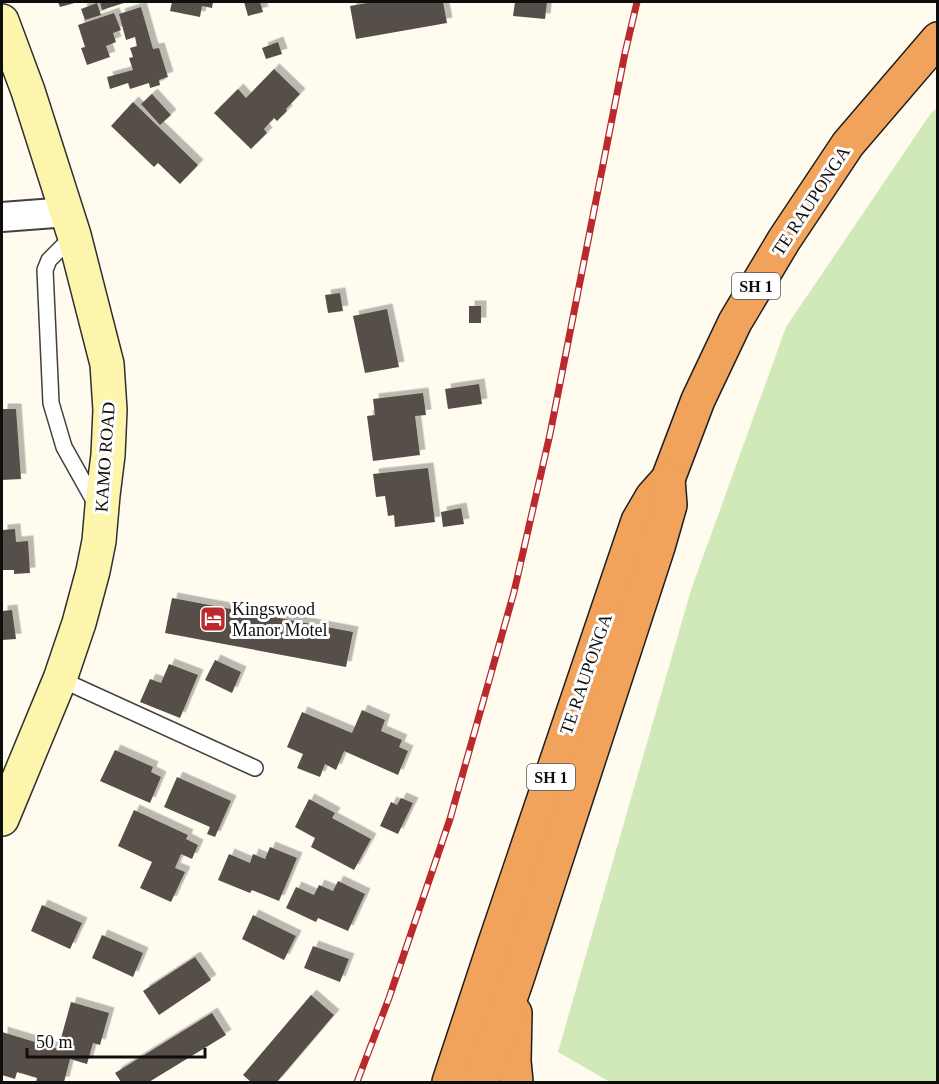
<svg xmlns="http://www.w3.org/2000/svg" width="939" height="1084" viewBox="0 0 939 1084" font-family="Georgia,serif">
	<defs>
		<filter id="shadow"><feDropShadow dx="5.5" dy="-5.5" stdDeviation="0" flood-color="#0004"/></filter>
	</defs>
	<rect width="100%" height="100%" fill="#fffcef"/>
	<!-- green -->
	<path fill="#d1e8b9" d="M937 108V1082H610L558 1052 691 590 786 327 931 113Z"/>
	<!-- building -->
	<g fill="#564f4a" filter="url(#shadow)">
		<path d="M58 2H78L60 7Z"/>
		<path d="M100 2H127L102 10Z"/>
		<path d="M172 2H213L212 8 202 6 200 17 170 11Z"/>
		<path d="M244 2H260L263 12 248 16Z"/>
		<path d="M373 2H388V3L398 2H443L447 23 356 39 350 6Z"/>
		<path d="M515 2H547L545 19 513 16Z"/>
		<path d="M97 3 101 15 85 20 81 9Z"/>
		<path d="M141 7 153 49 159 48 168 77 159 80 160 85 150 88 149 83 130 89 128 83 110 89 107 77 133 70 129 58 133 57 130 48 137 46 135 37 126 40 119 14Z"/>
		<path d="M114 13 121 30 113 33 116 42 106 46 110 57 87 65 81 48 85 47 78 25Z"/>
		<path d="M278 42 282 54 266 59 262 48Z"/>
		<path d="M274 69 300 94 286 109 287 111 277 121 274 118 264 129 267 133 251 149 214 113 238 89 246 98Z"/>
		<path d="M152 94 171 115 160 125 141 104Z"/>
		<path d="M133 102 198 165 180 184 158 163 154 167 111 126Z"/>
		<path d="M340 293 343 311 328 313 325 295Z"/>
		<rect x="469" y="306" width="12" height="17"/>
		<path d="M387 309 399 367 365 373 353 316Z"/>
		<path d="M479 384 482 404 448 409 445 389Z"/>
		<path d="M423 393 426 415 415 416 420 455 373 461 367 416 375 415 373 399Z"/>
		<path d="M2 409H16L21 479 2 480Z"/>
		<path d="M428 468 435 522 395 527 394 515 388 516 385 496 376 497 373 474Z"/>
		<path d="M461 508 464 524 443 527 441 512Z"/>
		<path d="M15 529 16 542 28 541 30 573 14 574V570H2V530Z"/>
		<path d="M172 598 353 632 346 667 165 633Z"/>
		<path d="M12 610 16 639 2 640V611Z"/>
		<path d="M215 660 241 672 232 693 205 680Z"/>
		<path d="M169 664 198 675 180 718 140 702 150 679 161 683Z"/>
		<path d="M362 710 385 720 381 731 402 740 399 747 408 751 398 775 344 751 336 770 325 764 320 777 297 768 303 754 287 747 302 712 352 733Z"/>
		<path d="M115 750 153 767 151 772 161 777 150 803 100 781Z"/>
		<path d="M177 777 231 801 215 837 207 834 210 827 164 807Z"/>
		<path d="M401 798 413 803 398 834 380 826 391 802 397 805Z"/>
		<path d="M309 799 335 813 332 818 371 839 354 870 311 847 315 838 295 827Z"/>
		<path d="M134 810 188 835 186 839 198 845 192 859 181 854 175 868 185 872 171 902 140 888 152 862 118 846Z"/>
		<path d="M270 847 297 858 279 901 252 890 250 893 218 880 229 854 250 863 253 854 265 859Z"/>
		<path d="M338 881 365 894 348 931 318 918 316 922 286 908 296 887 314 895 319 885 333 891Z"/>
		<path d="M42 905 82 923 70 949 31 931Z"/>
		<path d="M253 915 296 936 284 960 242 939Z"/>
		<path d="M102 935 143 953 133 977 92 958Z"/>
		<path d="M313 946 349 959 340 982 304 968Z"/>
		<path d="M195 957 211 980 159 1015 143 991Z"/>
		<path d="M311 995 334 1015 277 1082H251L243 1075Z"/>
		<path d="M71 1002 109 1013 100 1045 93 1043 87 1064 70 1059 64 1082H36L37 1078 17 1072 15 1079 2 1075V1032L58 1049Z"/>
		<path d="M212 1013 226 1035 149 1082H121L115 1073Z"/>
	</g>
	<g fill="none" stroke-linecap="round" stroke-linejoin="round">
		<defs>
			<g id="lane">
				<path d="M74 235 49 260 45 270 51 403 64 447 97 506"/>
				<path d="M60 679 255 768"/>
			</g>
			<path id="street" d="M2 217 68 212"/>
			<path id="secondary" d="M2 21 28 91 74 235 107 364 110 410 108 455 103 495 99 541 93 571 79 623 60 679 2 819"/>
			<g id="highway">
				<path d="M515 1013 514 1061 516 1082"/>
				<path d="M449 1082 494 946 638 521 652 497 668 479 698 400 735 322 784 240 848 144 938 39"/>
				<path d="M481 1082 517 979 658 547 670 505 668 479"/>
			</g>
		</defs>
		<!-- lane casing -->
		<use href="#lane" stroke="#414141" stroke-width="18"/>
		<!-- street casing -->
		<use href="#street" stroke="#414141" stroke-width="32"/>
		<!-- secondary casing -->
		<use href="#secondary" stroke="#303030" stroke-width="36"/>
		<!-- highway casing -->
		<use href="#highway" stroke="#1f1f1f" stroke-width="36"/>
		<!-- lane -->
		<use href="#lane" stroke="#fff" stroke-width="15"/>
		<!-- street -->
		<use href="#street" stroke="#fff" stroke-width="28"/>
		<!-- secondary -->
		<use href="#secondary" stroke="#fdf5ac" stroke-width="33"/>
		<!-- highway -->
		<use href="#highway" stroke="#f1a25b" stroke-width="33"/>
		<defs>
			<path id="rail" d="M357 1082 389 998 450 819 514 592 550 434 625 53 637 2"/>
		</defs>
		<!-- rail casing -->
		<use href="#rail" stroke="#bb292d" stroke-width="7"/>
		<!-- rail -->
		<use href="#rail" stroke="#fff" stroke-width="4.5" stroke-dasharray="14" stroke-linecap="butt"/>
	</g>
	<!-- icons -->
	<defs>
		<symbol id="hotel-square" viewBox="-11 -11 22 22"><rect x="-9" y="-9" width="18" height="18" rx="4" fill="#bb292d" stroke="#fff"/><path d="M-6-4.5h1.5V1H6V5H4.5V3h-9V5H-6ZM-4 0a1.8 1.8 0 1 1 3.6 0ZM.5 0V-2.5h3Q6-2.5 6 0Z" fill="#fff"/></symbol>
	</defs>
	<g fill-rule="evenodd">
		<use href="#hotel-square" x="198" y="604" width="30" height="30"/>
	</g>
	<g text-anchor="middle" stroke-width="6" stroke-linejoin="round" paint-order="stroke">
		<!-- shield labels -->
		<g fill="#fff" stroke="#565656" stroke-width="1.5">
			<rect x="732" y="273" width="48" height="26" rx="4.5"/>
			<rect x="527" y="764" width="48" height="26" rx="4.5"/>
		</g>
		<g font-size="16" font-weight="bold" fill="#0e0e0e">
			<text x="756" y="292">SH 1</text>
			<text x="551" y="783">SH 1</text>
		</g>
		<!-- street labels -->
		<g font-size="18" fill="#0e0e0e" stroke="#fff">
			<text transform="translate(811 201) rotate(-57)" y="6">TE RAUPONGA</text>
			<text transform="translate(105 457) rotate(-86)" y="6">KAMO ROAD</text>
			<text transform="translate(586 674) rotate(-71)" y="6">TE RAUPONGA</text>
		</g>
		<!-- poi labels -->
		<g font-size="18" fill="#0e0e0e" stroke="#fff" text-anchor="start">
			<text x="232" y="615">Kingswood<tspan x="232" dy="21">Manor Motel</tspan></text>
		</g>
	</g>
	<!-- border -->
	<rect width="939" height="1084" fill="none" stroke="#0e0e0e" stroke-width="6"/>
	<!-- scale -->
	<path d="M27 1048v9h178v-9" fill="none" stroke="#0e0e0e" stroke-width="3"/>
	<text x="36" y="1048" font-size="18" fill="#0e0e0e" stroke="#ffffff" stroke-width="4.5" paint-order="stroke">50 m</text>
</svg>
